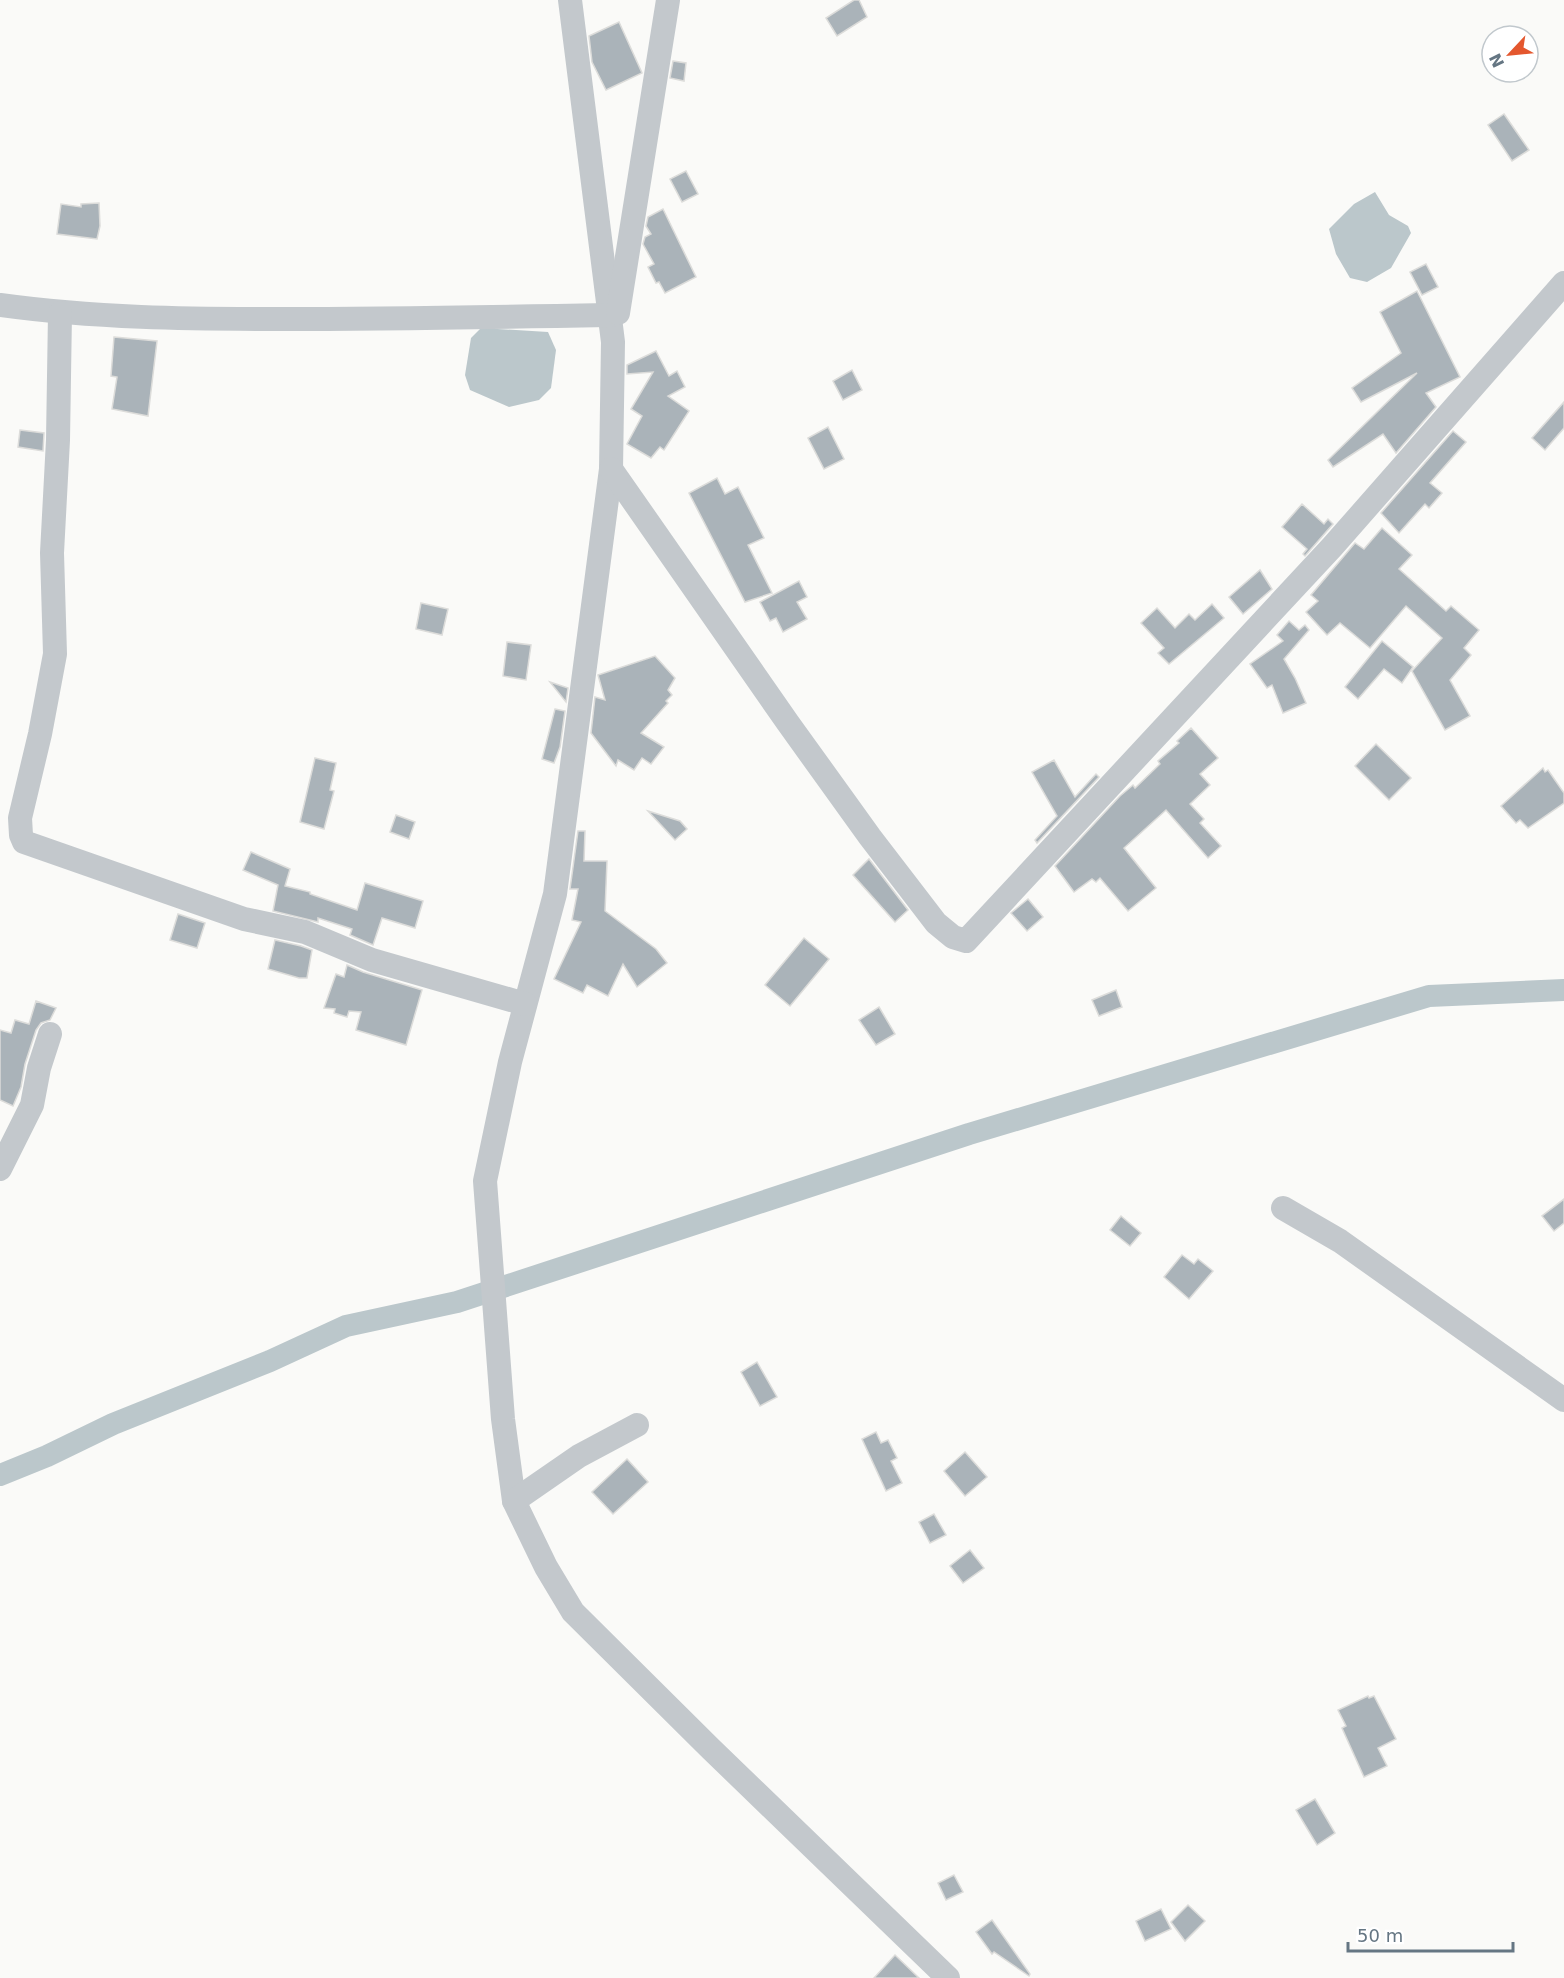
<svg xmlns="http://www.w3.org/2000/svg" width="1564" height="1978" viewBox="0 0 1564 1978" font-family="'DejaVu Sans',sans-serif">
	<rect width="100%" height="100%" fill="#fafaf8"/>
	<!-- water -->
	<g fill="#bbc7cb">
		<path d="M1375 192 1389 215 1408 226 1411 233 1391 268 1367 282 1350 278 1336 254 1329 229 1354 204Z"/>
		<path d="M481 328 548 332 556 350 551 388 539 400 509 407 470 390 465 375 471 338Z"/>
	</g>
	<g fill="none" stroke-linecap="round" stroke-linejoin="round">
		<!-- canal -->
		<path stroke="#bbc7cb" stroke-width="22" d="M0 1475 47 1456 113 1424 270 1361 346 1326 457 1302 969 1134 1429 996 1564 990"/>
	</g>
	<!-- building -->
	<g fill="#aab3b9" stroke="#dcdcda" stroke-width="1.5">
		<path d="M854 0H859L867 17 837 36 826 18Z"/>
		<path d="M619 22 642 73 606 90 592 62 589 36Z"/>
		<path d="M673 61 686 63 684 81 670 78Z"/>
		<path d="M1504 114 1529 150 1512 161 1488 125Z"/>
		<path d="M686 171 698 194 682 202 670 179Z"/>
		<path d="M99 203 100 226 97 239 57 234 61 204 81 207V204Z"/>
		<path d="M663 209 696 277 665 293 659 282 656 283 648 267 654 264 643 244 645 237 651 234 646 226 648 217Z"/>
		<path d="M1426 264 1438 287 1422 295 1410 272Z"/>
		<path d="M1417 291 1460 377 1426 393 1436 407 1396 453 1383 434 1333 467 1328 460 1417 373 1361 402 1352 388 1401 353 1380 312Z"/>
		<path d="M114 337 157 341 148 416 112 409 117 377 111 376Z"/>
		<path d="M656 351 669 376 677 371 685 387 668 396 689 411 664 450 660 447 651 458 627 444 642 416 631 409 653 372 627 374V365Z"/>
		<path d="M852 370 862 390 843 400 833 381Z"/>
		<path d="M1564 402V428L1545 450 1532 438Z"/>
		<path d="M828 427 844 459 824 469 808 438Z"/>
		<path d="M20 430 44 433 43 451 18 447Z"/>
		<path d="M1453 431 1466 442 1430 483 1442 493 1429 508 1425 504 1399 533 1381 513Z"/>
		<path d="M717 478 725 494 738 487 764 538 748 545 772 593 745 602 689 493Z"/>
		<path d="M1302 504 1324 524 1328 519 1333 524 1305 556 1303 554 1307 549 1282 527Z"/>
		<path d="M1382 528 1412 555 1399 569 1446 611 1451 606 1479 630 1464 648 1471 655 1450 680 1470 716 1445 730 1412 671 1442 638 1406 606 1370 648 1340 623 1327 635 1306 612 1318 601 1311 595 1355 543 1364 549Z"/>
		<path d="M1260 570 1272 589 1243 614 1229 597Z"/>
		<path d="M799 581 807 597 797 602 807 619 783 632 776 618 770 621 760 602Z"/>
		<path d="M421 603 448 609 442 635 416 629Z"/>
		<path d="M1212 604 1224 618 1169 664 1158 653 1164 648 1141 623 1157 608 1175 628 1189 614 1195 620Z"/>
		<path d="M1289 621 1299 630 1305 625 1309 630 1284 659 1295 678 1306 703 1283 713 1272 685 1267 688 1250 664 1283 641 1277 635Z"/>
		<path d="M1382 641 1413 667 1402 683 1384 669 1358 699 1345 687Z"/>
		<path d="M507 642 531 645 526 680 503 676Z"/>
		<path d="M655 656 675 678 668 690 672 695 666 701 668 703 641 733 664 747 651 764 642 758 634 770 618 760 616 766 591 733 595 697 605 700 598 675Z"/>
		<path d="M550 682 568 688 566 702Z"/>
		<path d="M555 709 565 711 560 747 554 763 542 759Z"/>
		<path d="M1191 728 1218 758 1200 774 1210 785 1190 804 1204 819 1200 823 1221 846 1208 858 1166 810 1124 848 1156 888 1128 911 1100 878 1096 882 1092 879 1074 892 1055 866 1120 796 1133 785 1135 788 1160 764 1158 761 1179 743 1177 741Z"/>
		<path d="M1376 744 1411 778 1389 800 1355 766Z"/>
		<path d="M315 758 336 763 330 790 334 791 324 829 300 822Z"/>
		<path d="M1054 760 1075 797 1096 774 1099 777 1037 843 1035 840 1057 816 1032 772Z"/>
		<path d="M1543 768 1545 772 1548 770 1564 793V803L1528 828 1520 820 1516 823 1501 806Z"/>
		<path d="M648 811 680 821 687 829 675 840Z"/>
		<path d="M396 815 415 822 409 839 390 832Z"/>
		<path d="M578 831H585L584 861H607L605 911 656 949 667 963 637 987 623 964 608 996 587 985 583 993 554 979 581 922 572 920 578 889H570Z"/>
		<path d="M251 852 290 869 285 886 310 892V894L357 910 365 883 423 901 415 928 382 918 373 945 350 935 352 929 318 918V922L273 911 278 885 243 870Z"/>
		<path d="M869 859 908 910 895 922 853 875Z"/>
		<path d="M1028 899 1043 917 1027 931 1011 913Z"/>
		<path d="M178 914 205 923 197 948 170 940Z"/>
		<path d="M804 938 829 959 790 1006 765 985Z"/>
		<path d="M275 940 301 946 312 950 307 978H299L268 969Z"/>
		<path d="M347 965 363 972 422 990 406 1045 356 1030 361 1012 349 1011 347 1017 334 1013 335 1009 324 1008 336 974 344 977Z"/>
		<path d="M1116 990 1122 1007 1099 1016 1092 1000Z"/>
		<path d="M36 1001 56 1008 50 1020 41 1023 36 1030 25 1064 21 1087 13 1106 0 1100V1030L11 1033 15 1020 29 1024Z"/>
		<path d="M879 1007 895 1034 876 1045 859 1020Z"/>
		<path d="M1564 1199V1223L1554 1231 1542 1216Z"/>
		<path d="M1121 1216 1141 1233 1130 1246 1110 1230Z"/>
		<path d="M1182 1255 1194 1264 1198 1259 1213 1271 1189 1299 1164 1277Z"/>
		<path d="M757 1362 777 1397 760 1406 741 1372Z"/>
		<path d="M876 1432 881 1443 888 1440 897 1458 891 1461 902 1483 886 1491 862 1439Z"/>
		<path d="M965 1452 987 1477 965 1496 944 1471Z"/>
		<path d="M627 1459 648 1482 613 1514 592 1492Z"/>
		<path d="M934 1514 946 1535 930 1543 919 1522Z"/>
		<path d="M970 1550 984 1568 963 1583 950 1566Z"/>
		<path d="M1368 1696 1369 1698 1374 1696 1396 1739 1378 1748 1387 1766 1364 1777 1342 1728 1346 1726 1338 1710Z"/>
		<path d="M1315 1799 1335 1833 1317 1845 1296 1810Z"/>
		<path d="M954 1875 963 1892 946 1900 938 1883Z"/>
		<path d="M1188 1905 1205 1921 1185 1941 1171 1922Z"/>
		<path d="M1161 1909 1171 1929 1145 1941 1136 1921Z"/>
		<path d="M992 1920 1030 1974 1029 1976 994 1952 992 1954 976 1932Z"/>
		<path d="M895 1955 919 1978H874Z"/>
	</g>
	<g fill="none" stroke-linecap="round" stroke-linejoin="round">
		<!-- minor -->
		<g stroke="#c3c8cc" stroke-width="24">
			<path d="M570 0 613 342 611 469 555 894 510 1062 485 1181 503 1419 514 1501 546 1567 573 1612 711 1749 948 1978"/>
			<path d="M0 305C94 318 188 319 282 319 392 319 501 317 611 315"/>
			<path d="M60 313 58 440 52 553 55 654 40 734 20 818 21 835 24 842 244 919 305 932 372 960 525 1004"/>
			<path d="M618 313 668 0"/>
			<path d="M611 469 788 723 870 837 936 923 953 937 966 941 1332 547 1564 283"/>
			<path d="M0 1169 32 1105 39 1068 50 1034"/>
			<path d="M1283 1208 1340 1241 1564 1400"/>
			<path d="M514 1501 579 1456 637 1425"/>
		</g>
	</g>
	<!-- north arrow -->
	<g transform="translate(1510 54) rotate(244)"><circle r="28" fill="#ffffff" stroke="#c1c8cd" stroke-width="1.5"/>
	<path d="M0-4.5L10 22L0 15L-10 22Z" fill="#e4572e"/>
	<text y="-9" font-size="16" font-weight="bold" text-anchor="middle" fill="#657683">N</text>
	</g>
	<!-- scale -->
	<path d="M1348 1942v9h165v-9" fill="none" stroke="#657683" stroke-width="3"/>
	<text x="1357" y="1942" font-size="18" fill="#657683" stroke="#ffffff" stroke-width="4.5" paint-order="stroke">50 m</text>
</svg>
